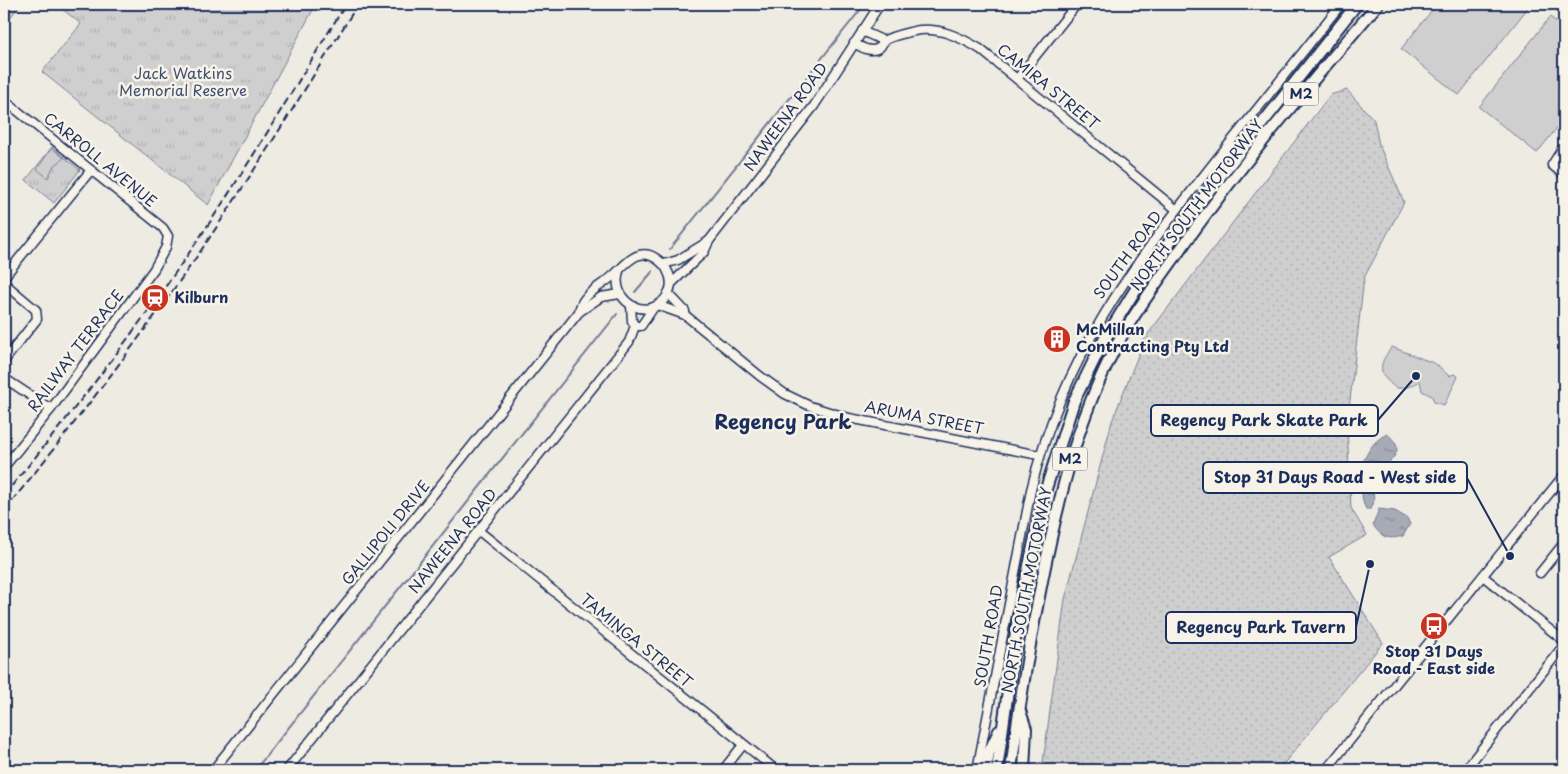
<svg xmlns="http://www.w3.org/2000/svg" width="1568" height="774" viewBox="0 0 1568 774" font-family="'Playpen Sans',sans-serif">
	<defs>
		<pattern id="grass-dots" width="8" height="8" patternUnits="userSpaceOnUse" patternTransform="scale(1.25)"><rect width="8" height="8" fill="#cfcfcf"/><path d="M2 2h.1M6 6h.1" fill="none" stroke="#b1b2b4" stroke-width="1.8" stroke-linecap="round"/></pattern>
		<pattern id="park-tufts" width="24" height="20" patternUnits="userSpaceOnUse" patternTransform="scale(1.25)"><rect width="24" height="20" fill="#cfcfcf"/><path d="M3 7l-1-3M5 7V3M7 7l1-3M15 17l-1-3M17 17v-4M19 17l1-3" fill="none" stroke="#b1b2b4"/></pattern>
		<pattern id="water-ripples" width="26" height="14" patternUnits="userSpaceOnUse" patternTransform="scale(1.25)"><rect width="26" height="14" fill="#a6abb5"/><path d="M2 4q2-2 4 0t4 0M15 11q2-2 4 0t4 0" fill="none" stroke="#868c96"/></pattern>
	</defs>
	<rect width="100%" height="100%" fill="#eeebe2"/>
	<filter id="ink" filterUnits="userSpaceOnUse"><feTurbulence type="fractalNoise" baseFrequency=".02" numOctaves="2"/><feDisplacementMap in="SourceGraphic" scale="10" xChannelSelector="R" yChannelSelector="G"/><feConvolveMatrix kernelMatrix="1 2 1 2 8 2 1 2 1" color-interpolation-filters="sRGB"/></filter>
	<g filter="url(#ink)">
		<!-- grass -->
		<path fill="url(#grass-dots)" stroke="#757f96" d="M1347 90 1374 120 1379 145 1404 202 1364 278 1347 426 1351 508 1367 535 1329 557 1383 643 1281 767 1285 770H1042L1065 599 1112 421 1145 338 1330 95Z"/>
		<!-- park -->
		<g fill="url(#park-tufts)" stroke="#757f96">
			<path d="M4 4H21L4 25Z"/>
			<path d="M56 4H312L315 6 208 205 42 72 81 24Z"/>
			<path d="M52 147 80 170 54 203 26 180Z"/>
		</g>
		<!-- garden -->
		<g fill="#cfcfcf" stroke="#757f96">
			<path d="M1437 4H1531L1459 95 1401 49Z"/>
			<path d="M1550 17 1564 28V119L1537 153 1479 107Z"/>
			<path d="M52 148 64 158 53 167 48 178 37 169Z"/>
			<path d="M1392 347 1436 364 1449 376 1454 374 1458 377 1444 405 1434 402 1432 396 1422 391 1420 381C1415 384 1408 388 1401 388 1395 389 1392 385 1388 381 1376 370 1383 358 1392 347Z"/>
		</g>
		<!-- water -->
		<g fill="url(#water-ripples)" stroke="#6e7992">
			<path d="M1387 434C1414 455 1378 464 1373 482 1371 492 1377 499 1371 509H1366C1358 495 1366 486 1359 470 1367 455 1370 442 1387 434Z"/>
			<path d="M1379 509 1395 511 1407 518 1410 524 1403 536C1388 540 1382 538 1373 525Z"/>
		</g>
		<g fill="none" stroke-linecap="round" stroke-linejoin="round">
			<!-- stream -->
			<g stroke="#6e7992" stroke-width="2">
				<path d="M670 249 865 4"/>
				<path d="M635 292 653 271"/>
				<path d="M255 770 617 314"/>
			</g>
			<defs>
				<g id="minor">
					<path d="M862 31 884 41"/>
					<path d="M854 43C861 47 872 54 880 47 882 46 882 43 884 41 890 36 906 33 914 31 938 26 960 37 980 49L1177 210"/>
					<path d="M1017 79 1077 4"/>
					<path d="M4 100 163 228 168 236 166 247 154 269 51 409 4 467"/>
					<path d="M1564 146 1552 165 1564 175"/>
					<path d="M664 264 678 260 709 241"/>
					<path d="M4 277 91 170"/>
					<path d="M4 283 36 310 37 319 4 361"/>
					<path d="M671 284 704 252 709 241 814 106 880 4"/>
					<path d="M668 293 685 311V315"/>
					<path d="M657 305 685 315 760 376 785 394 810 406 849 418 1039 455"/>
					<path d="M579 312C581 296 596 289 609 279 623 269 636 244 657 259 661 262 665 265 667 270 671 277 672 285 669 292 654 324 609 306 619 271"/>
					<path d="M635 326H641L654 307"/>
					<path d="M4 378 51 409"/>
					<path d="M479 531 776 770"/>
					<path d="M1540 573 1564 543"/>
					<path d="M1484 577 1564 641"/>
					<path d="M213 770 579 312 601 297 620 294"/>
					<path d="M287 770 629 342 635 326 632 321 631 306"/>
					<path d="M723 770 743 745"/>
					<path d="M977 770 1031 490C1063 356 1133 265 1216 160 1258 108 1300 56 1341 4"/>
					<path d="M1326 770 1564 475"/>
					<path d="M1465 770 1564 645"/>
				</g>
				<g id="highway">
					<path d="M1020 711 1026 729 1024 770"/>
					<path d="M986 770 989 752 999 731"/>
					<path d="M997 770 1018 618 1044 495 1074 401 1103 342 1139 284 1188 217 1357 4"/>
					<path d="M1011 770C1019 705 1030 640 1043 576 1060 492 1080 408 1124 332 1142 302 1163 274 1183 246 1243 161 1311 83 1378 4"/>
				</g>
			</defs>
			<!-- minor casing -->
			<use href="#minor" stroke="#1b2f5e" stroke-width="11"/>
			<!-- highway casing -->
			<use href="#highway" stroke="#1b2f5e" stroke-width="14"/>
			<!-- minor -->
			<use href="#minor" stroke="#f7f3e8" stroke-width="8"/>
			<!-- highway -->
			<use href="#highway" stroke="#f7f3e8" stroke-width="10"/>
			<!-- rail -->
			<g stroke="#1b2f5e" stroke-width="2" stroke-dasharray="8 4" stroke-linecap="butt">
				<path d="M4 495C81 403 154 307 220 207 264 140 304 71 346 4"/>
				<path d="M4 511C73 426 140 339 202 249 256 169 307 86 358 4"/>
			</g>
		</g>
	</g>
	<!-- icons -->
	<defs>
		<symbol id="station-disc" viewBox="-11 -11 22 22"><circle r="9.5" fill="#c8321e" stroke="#f7f3e8"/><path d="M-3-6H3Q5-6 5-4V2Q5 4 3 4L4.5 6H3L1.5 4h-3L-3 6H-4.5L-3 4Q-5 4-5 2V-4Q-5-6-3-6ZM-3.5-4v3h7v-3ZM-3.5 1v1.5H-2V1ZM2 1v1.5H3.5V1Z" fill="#fff"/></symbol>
		<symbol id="building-disc" viewBox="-11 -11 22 22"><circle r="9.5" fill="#c8321e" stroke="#f7f3e8"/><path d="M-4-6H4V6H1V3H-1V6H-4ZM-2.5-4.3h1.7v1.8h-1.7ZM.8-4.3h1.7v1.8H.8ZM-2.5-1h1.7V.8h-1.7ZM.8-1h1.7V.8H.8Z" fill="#fff"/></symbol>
		<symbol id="bus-disc" viewBox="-11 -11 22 22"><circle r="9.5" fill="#c8321e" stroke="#f7f3e8"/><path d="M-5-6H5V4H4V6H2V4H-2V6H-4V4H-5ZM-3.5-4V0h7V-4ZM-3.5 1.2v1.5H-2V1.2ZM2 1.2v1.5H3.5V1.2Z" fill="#fff"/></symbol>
	</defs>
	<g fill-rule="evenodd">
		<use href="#station-disc" x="139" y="282" width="32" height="32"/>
		<use href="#building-disc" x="1041" y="323" width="32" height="32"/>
		<use href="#bus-disc" x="1418" y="610" width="32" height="32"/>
	</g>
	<g text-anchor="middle" stroke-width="5" stroke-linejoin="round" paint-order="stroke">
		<!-- shield labels -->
		<g fill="#f7f3e8" stroke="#5d6a87" stroke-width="1">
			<rect x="1283.5" y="82.5" width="35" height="23" rx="4"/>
			<rect x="1052.5" y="447.5" width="35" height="23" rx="4"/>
		</g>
		<g font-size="14" font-weight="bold" fill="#1b2f5e">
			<text x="1301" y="99">M2</text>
			<text x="1070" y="464">M2</text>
		</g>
		<!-- park labels -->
		<g font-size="15" fill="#3f4f75" stroke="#f7f3e8">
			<text x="183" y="79">Jack Watkins<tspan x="183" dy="17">Memorial Reserve</tspan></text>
		</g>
		<!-- street labels -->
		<g font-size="15" fill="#1b2f5e" stroke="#f7f3e8">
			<text transform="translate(1048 87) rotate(39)" y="5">CAMIRA STREET</text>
			<text transform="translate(786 117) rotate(-54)" y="5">NAWEENA ROAD</text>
			<text transform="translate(100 160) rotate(39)" y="5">CARROLL AVENUE</text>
			<text transform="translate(1197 205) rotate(-53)" y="5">NORTH SOUTH MOTORWAY</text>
			<text transform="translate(1128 255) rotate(-54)" y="5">SOUTH ROAD</text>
			<text transform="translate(76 351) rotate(-53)" y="5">RAILWAY TERRACE</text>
			<text transform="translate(924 418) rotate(11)" y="5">ARUMA STREET</text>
			<text transform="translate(386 533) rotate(-51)" y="5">GALLIPOLI DRIVE</text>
			<text transform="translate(453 541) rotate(-51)" y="5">NAWEENA ROAD</text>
			<text transform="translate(1027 590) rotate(-79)" y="5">NORTH SOUTH MOTORWAY</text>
			<text transform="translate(989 636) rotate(-80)" y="5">SOUTH ROAD</text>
			<text transform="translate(636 641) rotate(39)" y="5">TAMINGA STREET</text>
		</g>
		<!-- poi labels -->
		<g font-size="15" font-weight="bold" fill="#1b2f5e" stroke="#f7f3e8" text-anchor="start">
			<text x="174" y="303">Kilburn</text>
			<text x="1076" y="335">McMillan<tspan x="1076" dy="17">Contracting Pty Ltd</tspan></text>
			<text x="1434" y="657" text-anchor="middle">Stop 31 Days<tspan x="1434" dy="17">Road - East side</tspan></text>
		</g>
		<!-- district labels -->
		<g font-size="20" font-weight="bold" fill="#1b2f5e" stroke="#f7f3e8">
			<text x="783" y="429">Regency Park</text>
		</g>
	</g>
	<!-- callouts -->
	<path fill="none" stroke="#1b2f5e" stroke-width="2" d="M1416 376L1378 420M1510 556L1467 478M1370 564L1356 627"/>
	<g fill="#1b2f5e" stroke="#f7f3e8" stroke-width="2">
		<circle cx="1416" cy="376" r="5"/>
		<circle cx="1510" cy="556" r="5"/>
		<circle cx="1370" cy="564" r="5"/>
	</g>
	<g fill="#f7f3e8" stroke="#1b2f5e" stroke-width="2">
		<rect x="1151" y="405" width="227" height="31" rx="5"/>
		<rect x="1203" y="462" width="264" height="31" rx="5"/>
		<rect x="1166" y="612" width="190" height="31" rx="5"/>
	</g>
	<g font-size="16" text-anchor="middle" font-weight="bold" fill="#1b2f5e">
		<text x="1264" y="426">Regency Park Skate Park</text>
		<text x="1335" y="483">Stop 31 Days Road - West side</text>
		<text x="1261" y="633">Regency Park Tavern</text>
	</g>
	<!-- margin -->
	<rect width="1568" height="774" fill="none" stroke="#f7f3e8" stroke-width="20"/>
	<rect x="10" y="10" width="1548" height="754" fill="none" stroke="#1b2f5e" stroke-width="2" filter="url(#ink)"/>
</svg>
